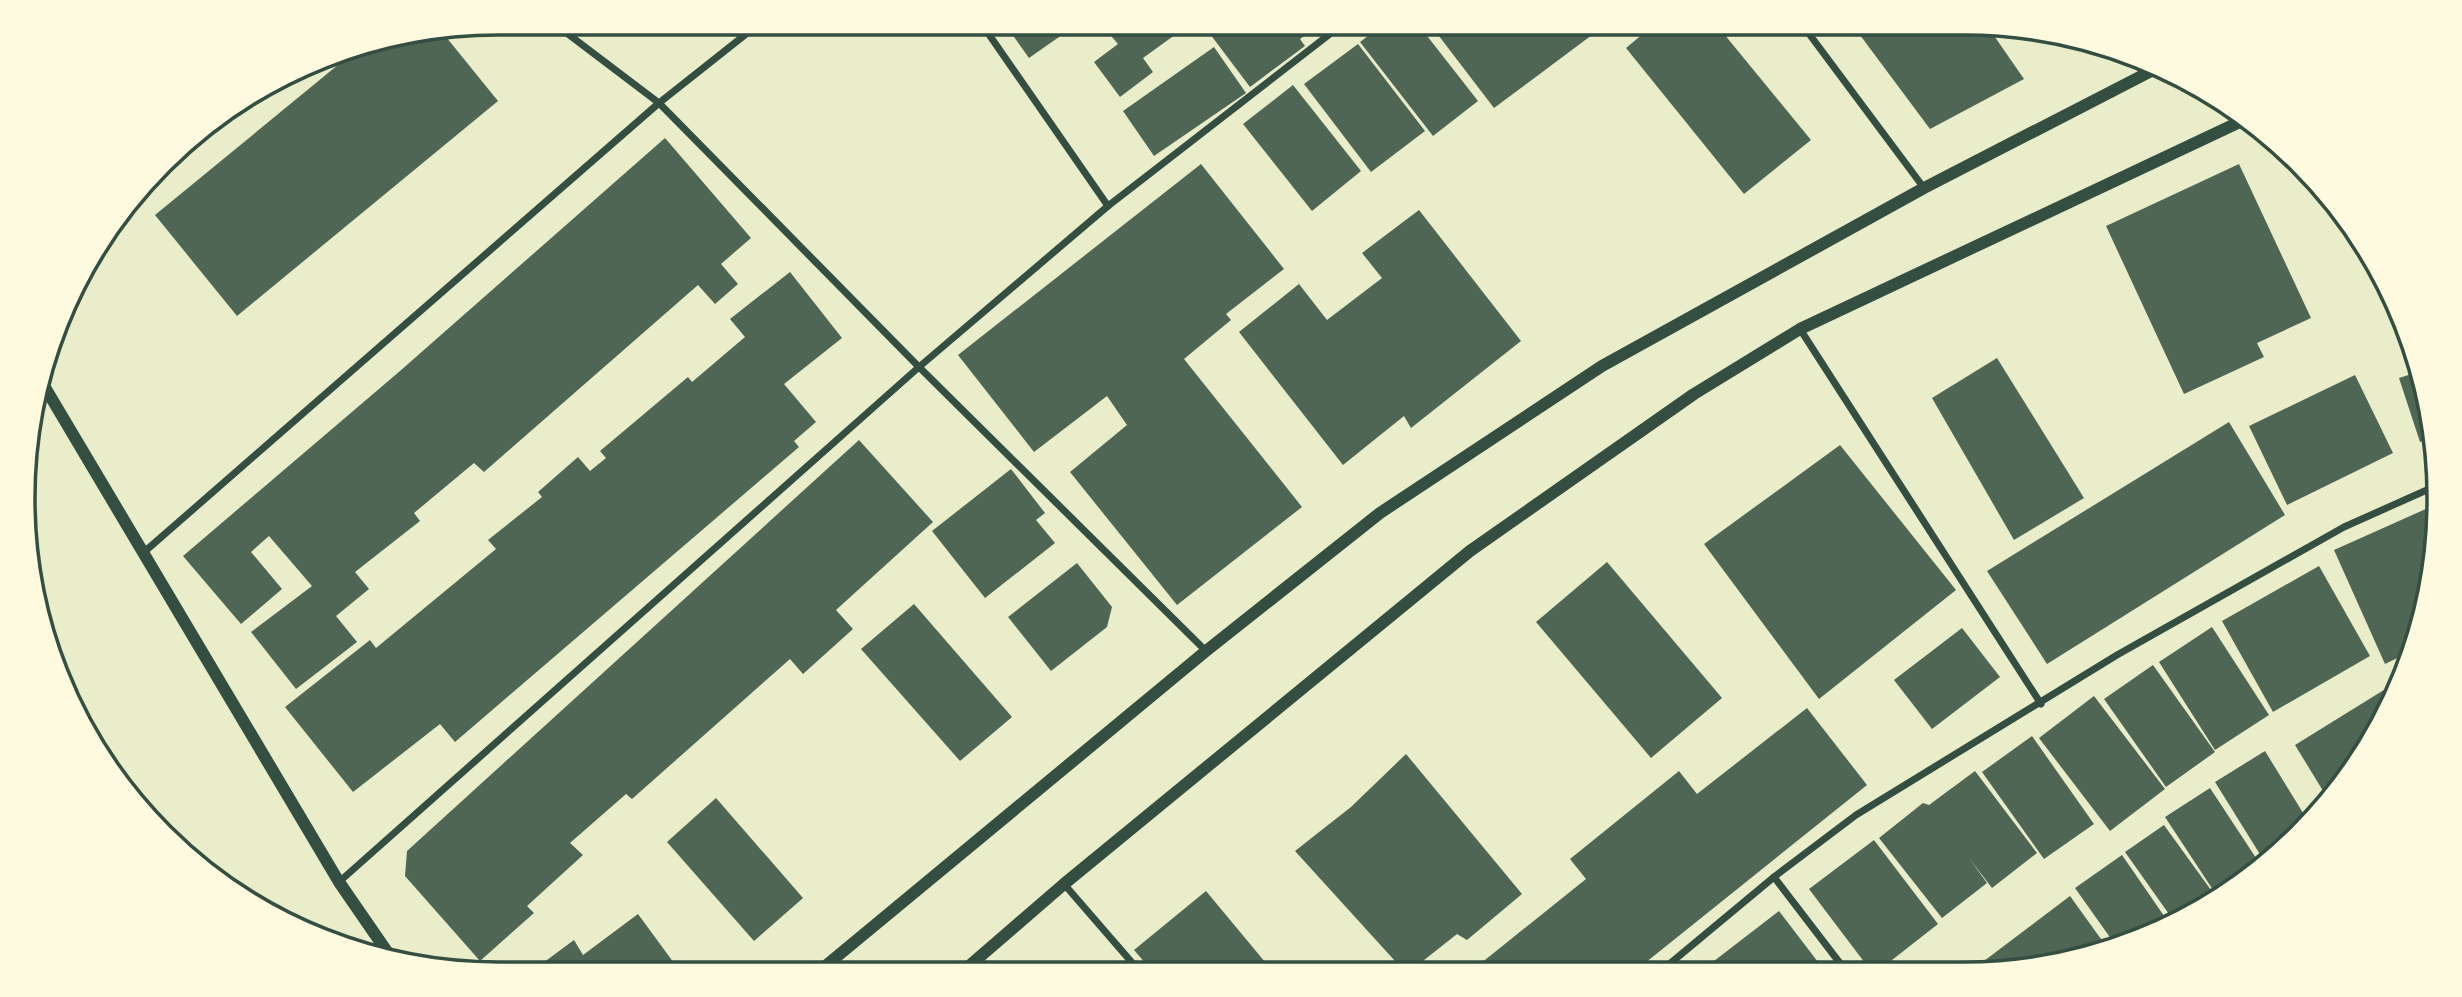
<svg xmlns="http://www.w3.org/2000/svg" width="2462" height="997" viewBox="0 0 2462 997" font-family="'Crimson Pro',serif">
	<rect width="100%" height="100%" fill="#e9edc9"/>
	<!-- building -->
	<g fill="#4f6655">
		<path d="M1004 23H1079L1029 58Z"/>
		<path d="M1118 23H1172L1179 32 1143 58 1153 72 1120 97 1094 62 1118 44 1107 31Z"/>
		<path d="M1217 23H1322L1300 39 1305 46 1250 87 1207 30Z"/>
		<path d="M1385 23H1417L1478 101 1433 136 1360 42Z"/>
		<path d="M1429 23H1608L1494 108Z"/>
		<path d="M1656 23H1715L1811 140 1744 194 1626 48Z"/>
		<path d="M1851 23H1963L1988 27 2024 79 1930 129Z"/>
		<path d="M442 32 498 101 237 316 155 215 361 46Z"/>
		<path d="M1358 44 1425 131 1371 172 1304 84Z"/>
		<path d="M1214 47 1246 93 1154 156 1123 111Z"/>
		<path d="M1293 85 1361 171 1312 211 1243 124Z"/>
		<path d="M665 138 751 238 721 264 738 284 715 304 698 285 484 472 474 463 414 513 420 521 355 572 369 589 336 616 357 642 296 689 251 632 312 586 269 536 251 552 282 589 241 624 183 556 400 371Z"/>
		<path d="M1201 164 1284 269 1226 314 1231 320 1184 359 1302 507 1177 605 1070 472 1127 425 1107 396 1034 452 958 355Z"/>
		<path d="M2239 164 2311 318 2257 343 2264 357 2184 394 2106 226Z"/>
		<path d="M1419 210 1521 341 1411 428 1404 416 1343 465 1239 332 1299 284 1327 320 1382 278 1362 253Z"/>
		<path d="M790 272 842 338 784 384 816 422 794 441 799 447 455 742 440 724 353 792 285 707 370 640 376 648 496 549 488 540 542 497 538 492 578 457 590 471 606 458 600 451 688 377 692 382 745 337 730 319Z"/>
		<path d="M1997 358 2084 498 2014 540 1932 398Z"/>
		<path d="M2421 371 2433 438 2420 442 2399 378Z"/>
		<path d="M2355 375 2393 453 2287 505 2249 426Z"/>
		<path d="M2229 422 2285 515 2047 664 1987 571Z"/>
		<path d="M859 440 933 522 836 610 853 629 803 674 790 659 632 799 626 794 570 843 583 855 527 906 534 913 480 961 405 876 407 851Z"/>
		<path d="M1840 445 1956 590 1819 699 1704 544Z"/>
		<path d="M1011 469 1045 513 1036 520 1055 543 985 598 932 531Z"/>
		<path d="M2437 504 2435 560 2414 650 2385 664 2334 550Z"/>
		<path d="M1607 562 1722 698 1651 758 1536 622Z"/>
		<path d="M1077 563 1112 607 1107 627 1051 671 1008 617Z"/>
		<path d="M2319 566 2370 656 2273 712 2222 621Z"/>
		<path d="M914 604 1012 717 960 761 861 649Z"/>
		<path d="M2212 627 2269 715 2215 750 2159 662Z"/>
		<path d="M1962 628 2000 677 1932 729 1894 680Z"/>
		<path d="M2153 665 2215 752 2166 787 2104 699Z"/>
		<path d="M2400 680 2359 762 2328 799 2295 745Z"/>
		<path d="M2094 696 2165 789 2110 831 2039 738Z"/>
		<path d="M1807 708 1867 785 1650 959 1634 971 1470 972 1586 879 1570 859 1679 771 1697 794Z"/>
		<path d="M2032 736 2094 824 2044 859 1982 772Z"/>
		<path d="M2265 751 2308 821 2277 856 2266 864 2215 782Z"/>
		<path d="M1406 754 1522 894 1467 940 1457 934 1409 972H1405L1295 851 1351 807Z"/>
		<path d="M1975 771 2037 853 1992 888 1969 858 1987 883 1942 918 1879 838 1923 803 1929 805Z"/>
		<path d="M2210 788 2262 867 2217 896 2165 817Z"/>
		<path d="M716 798 803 898 754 941 667 842Z"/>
		<path d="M2164 825 2216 897 2176 924 2125 852Z"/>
		<path d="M1874 840 1938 924 1878 971H1871L1809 889Z"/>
		<path d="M2122 855 2171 926 2114 943 2075 888Z"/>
		<path d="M1206 891 1270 968 1273 972H1153L1134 950Z"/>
		<path d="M2070 896 2106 946 2026 970H1979L1976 967Z"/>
		<path d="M1779 911 1818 962 1806 971H1701Z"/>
		<path d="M638 914 682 974H528L574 940 583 955Z"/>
	</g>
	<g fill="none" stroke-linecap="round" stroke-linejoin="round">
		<!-- minor -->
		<g stroke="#344e41" stroke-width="7">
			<path d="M558 23 564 31 659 103 919 367 1206 651"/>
			<path d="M981 23 1108 206"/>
			<path d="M1801 23 1924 188"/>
			<path d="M1800 329 2041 704"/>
			<path d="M143 553 659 103 760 23"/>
			<path d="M1774 877 1846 971"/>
			<path d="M339 882 919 367 1108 206 1344 23"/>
			<path d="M1064 884 1141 973"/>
			<path d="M1661 971 1774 877 1856 815 2117 655 2344 527 2438 485"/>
		</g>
		<!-- tertiary -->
		<g stroke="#344e41" stroke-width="12">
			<path d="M40 379 339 882 390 956"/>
			<path d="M817 973 1206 651 1380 513 1602 366 1924 188 2159 67"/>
			<path d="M961 973 1064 884 1470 551 1694 394 1800 329 2246 119"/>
		</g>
	</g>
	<!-- crop -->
	<path d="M0 0H2462V997H0ZM498 35H1964A463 463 0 0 1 2427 498V499A463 463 0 0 1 1964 962H498A463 463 0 0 1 35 499V498A463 463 0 0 1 498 35Z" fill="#fefae0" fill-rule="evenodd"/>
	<path fill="none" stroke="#344e41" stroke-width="3.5" d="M498 35H1964A463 463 0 0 1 2427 498V499A463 463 0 0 1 1964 962H498A463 463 0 0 1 35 499V498A463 463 0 0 1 498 35Z"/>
</svg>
